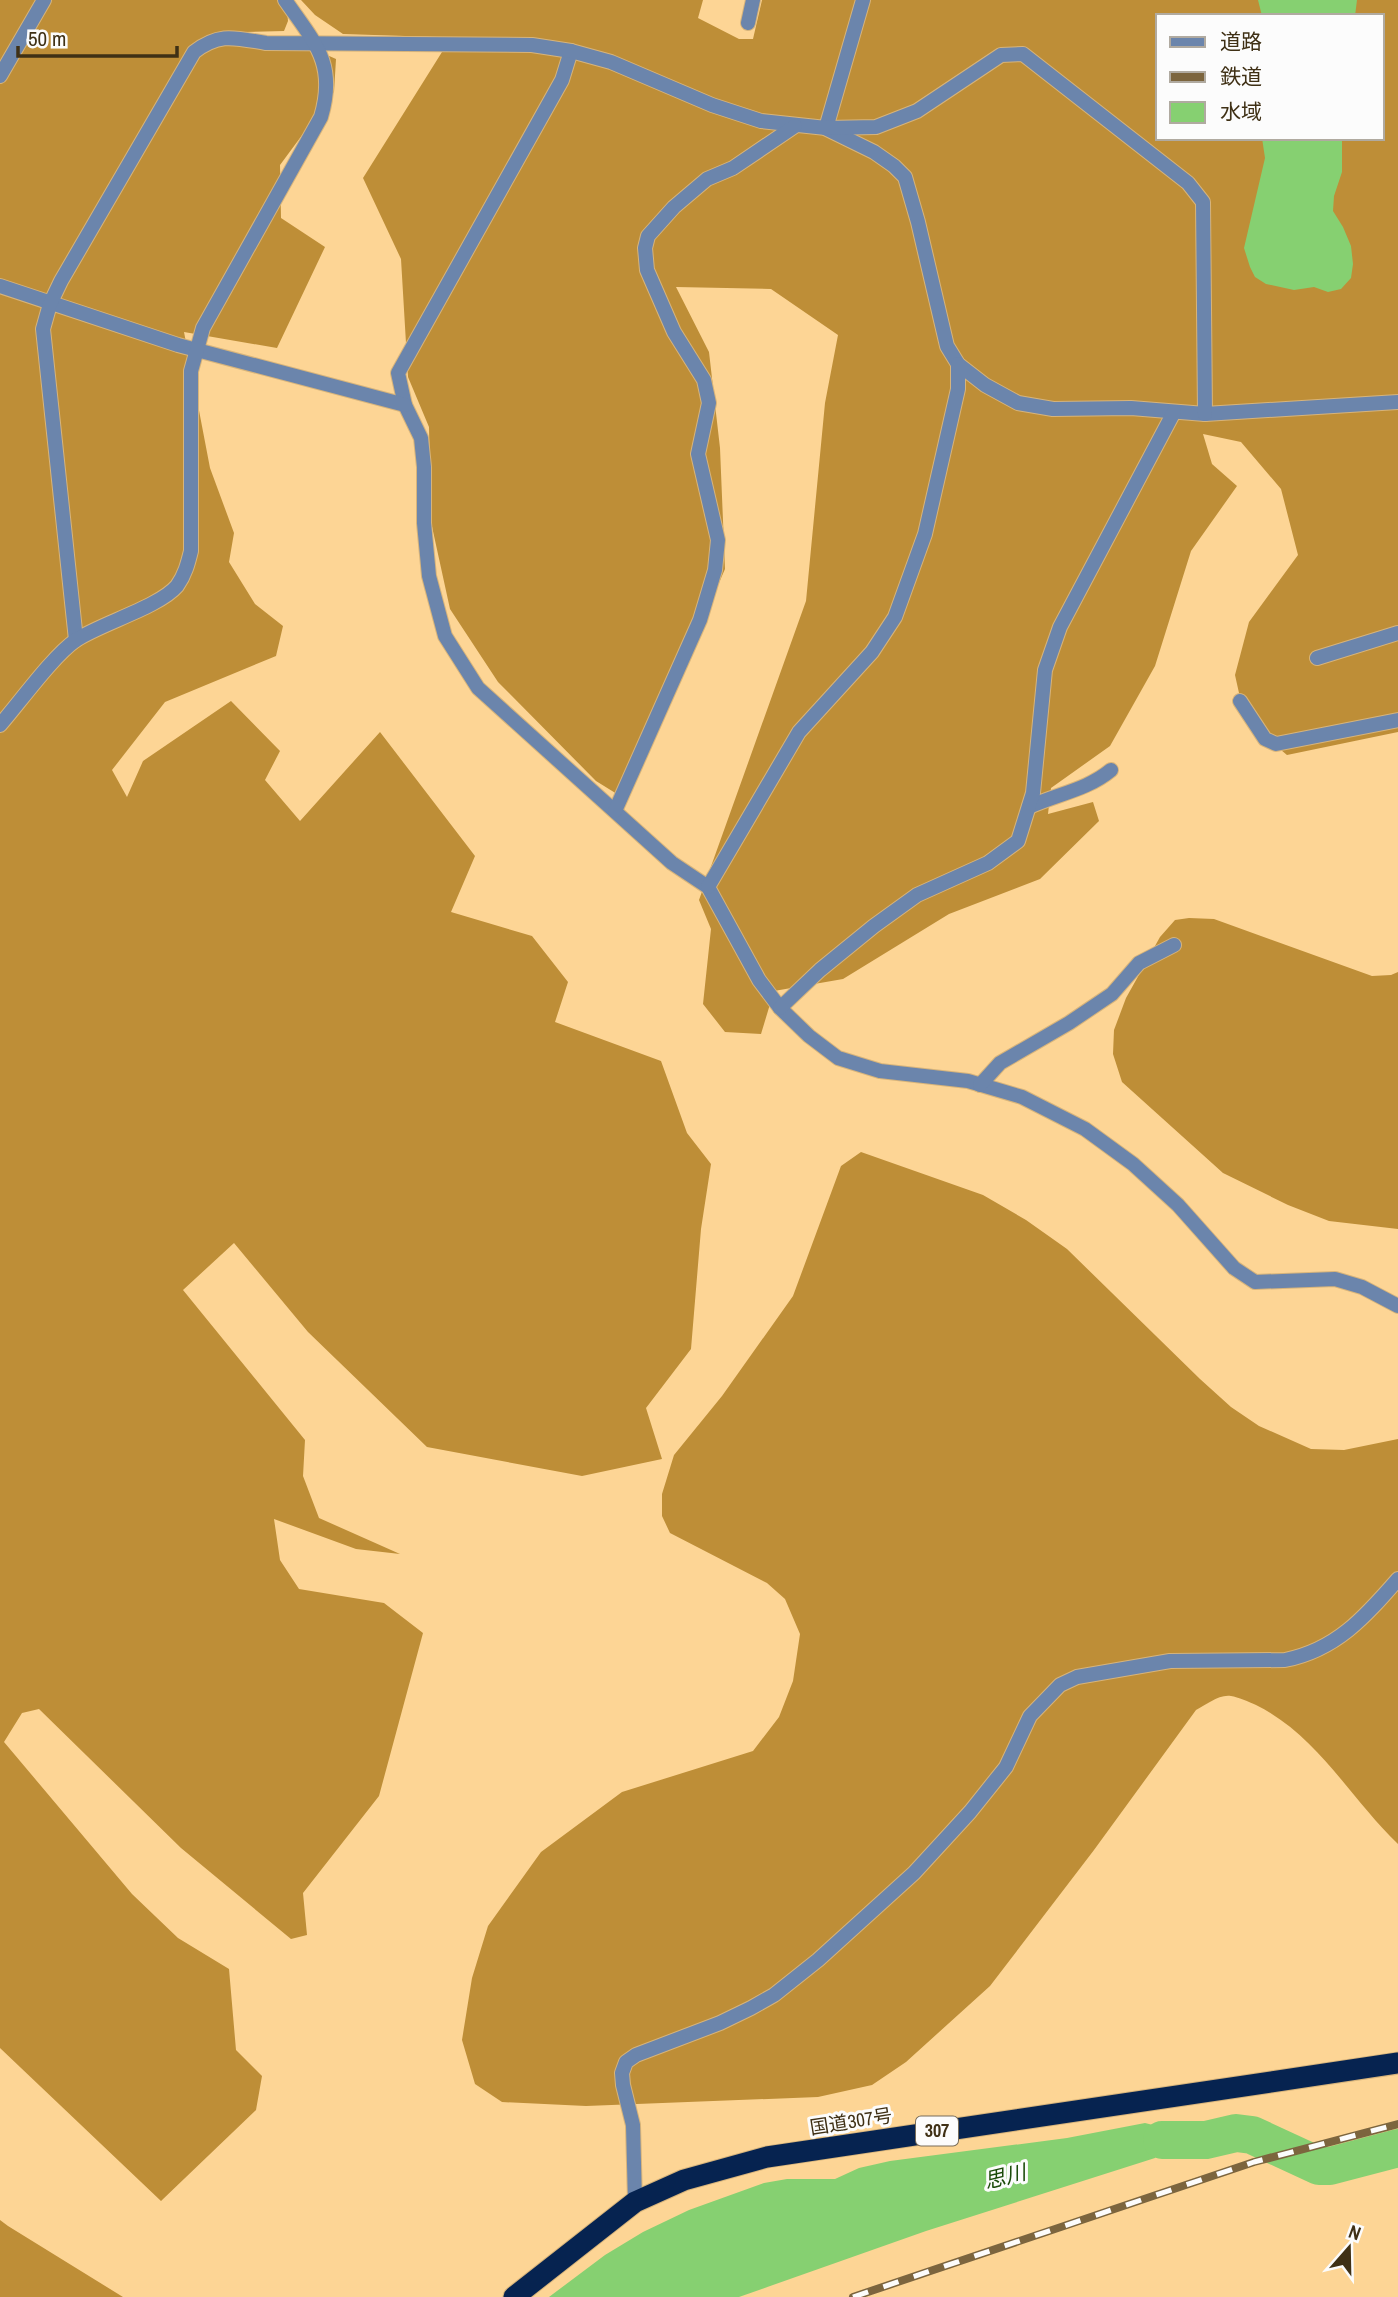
<svg xmlns="http://www.w3.org/2000/svg" width="1398" height="2297" viewBox="0 0 1398 2297" font-family="'Archivo Narrow','Noto Sans JP',sans-serif">
	<rect width="100%" height="100%" fill="#fdd595"/>
	<!-- forest -->
	<g fill="#be8e37">
		<path d="M0 0H286L288 21 284 31 244 32 235 42 309 47 336 59 334 92 280 165 281 218 325 247 277 348 184 332 210 468 234 533 229 562 255 604 283 626 276 656 165 702 112 770 127 797 143 761 231 701 280 751 265 780 300 821 380 732 475 856 451 912 532 936 568 982 555 1022 661 1061 687 1133 711 1164 701 1229 691 1349 646 1408 662 1459 582 1476 427 1447 308 1332 234 1243 183 1290 305 1440 303 1476 319 1518 400 1554 356 1549 274 1519 280 1560 299 1589 384 1603 423 1633 379 1796 303 1893 307 1935 291 1939 181 1848 39 1709 22 1713 4 1742 132 1894 178 1938 229 1969 236 2050 262 2076 256 2110 161 2201 0 2048Z"/>
		<path d="M301 0H703L698 18 739 39H753L762 0H1285V16H1158V138H1272L1324 216 1334 138H1382V16H1345L1348 0H1398V732L1287 755 1245 720 1235 675 1249 622 1298 555 1281 489 1241 442 1203 434 1212 464 1237 486 1191 551 1155 666 1110 746 1051 788 1048 814 1093 802 1099 821 1040 879 949 914 843 979 774 991 761 1034 725 1032 703 1004 711 929 699 900 806 601 825 403 838 335 771 289 676 287 709 352 720 448 725 569 625 799 596 781 498 682 450 609 431 522 429 427 408 377 401 259 363 178 442 52 436 37 343 34 315 15Z"/>
		<path d="M1189 918 1214 919 1372 976 1391 975 1398 972V1229L1329 1221 1288 1205 1223 1173 1122 1082 1113 1054 1114 1030 1126 998 1160 937 1175 920Z"/>
		<path d="M861 1152 983 1195 1026 1220 1067 1249 1200 1379 1231 1407 1259 1426 1311 1449 1344 1450 1398 1439V1844C1350 1798 1318 1736 1256 1705 1249 1702 1238 1697 1231 1696 1219 1694 1206 1705 1196 1710L1094 1850 990 1986 906 2062 872 2085 818 2097 586 2106 502 2102 475 2084 462 2040 472 1978 488 1926 541 1852 622 1792 753 1751 779 1717 793 1681 800 1634 785 1599 767 1583 670 1533 662 1516V1494L674 1455 722 1396 793 1296 841 1166Z"/>
		<path d="M0 2220 8 2226 123 2297H0Z"/>
	</g>
	<!-- water -->
	<g fill="#86d071">
		<path d="M1258 0H1357L1355 16H1262Z"/>
		<path d="M1262 138H1342V172L1334 196 1333 211 1343 227 1351 246 1353 264 1351 278 1341 289 1328 292 1314 287 1294 290 1266 284 1255 277 1250 267 1244 248 1265 158Z"/>
		<path d="M1145 2123 1153 2125 1155 2137 1173 2132H1202L1205 2137 1214 2136 1216 2139 1208 2144 1157 2145 1155 2158 926 2231 739 2297H549L605 2255 643 2232 689 2210 764 2183 787 2179H835L859 2168 890 2161 1067 2138Z"/>
	</g>
	<g fill="none" stroke-linecap="round" stroke-linejoin="round">
		<!-- river -->
		<path stroke="#86d071" stroke-width="38" d="M1162 2140H1206L1236 2133 1252 2135 1319 2166H1330L1398 2148"/>
		<defs>
			<g id="street">
				<path d="M748 23 753 0"/>
				<path d="M571 51 562 80 398 373 405 405 421 438 424 467V523L429 576 445 636 478 688 672 863 708 887 759 980 780 1008 809 1036 838 1058 880 1071 968 1081 1022 1097 1085 1129 1133 1164 1178 1205 1234 1268 1255 1282 1335 1279 1362 1287 1398 1306"/>
				<path d="M0 76 44 0"/>
				<path d="M826 128 863 0"/>
				<path d="M827 129 874 152 894 166 905 177 918 222 947 346 958 364 985 385 1018 403 1053 409 1131 408 1205 414 1398 402"/>
				<path d="M0 286 178 345 405 405"/>
				<path d="M76 640 43 329 50 304 61 281 194 52C220 32 235 38 266 43L532 45 571 51 611 62 712 105 761 121 826 128 876 127 917 111 1001 55 1023 54 1188 183 1203 202 1205 414"/>
				<path d="M1317 658 1398 633"/>
				<path d="M1240 701 1265 739 1276 744 1398 720"/>
				<path d="M0 725C20 702 53 656 76 640 102 623 159 607 177 586 185 575 188 563 191 551V371L203 328 321 117C337 63 314 42 285 0"/>
				<path d="M1029 807C1057 794 1087 790 1111 770"/>
				<path d="M615 811 700 620 715 570 718 540 698 454 709 403 704 380 674 332 647 270 645 248 648 236 674 207 707 179 733 168 795 126"/>
				<path d="M708 887 799 732 872 652 895 617 925 534 958 389V364"/>
				<path d="M780 1008 820 970 874 926 917 895 988 863 1018 841 1033 793 1045 670 1060 627 1174 412"/>
				<path d="M980 1085 1000 1063 1069 1023 1112 994 1139 963 1174 945"/>
				<path d="M635 2202 633 2125 623 2085 622 2073 626 2062 636 2055 720 2023 751 2008 774 1995 818 1960 914 1873 970 1812 1006 1767 1030 1716 1060 1685 1077 1677 1170 1661 1285 1660C1336 1650 1365 1617 1398 1579"/>
			</g>
			<path id="highway" d="M514 2297 635 2202 684 2180 767 2157 1398 2063"/>
		</defs>
		<!-- street casing -->
		<use href="#street" stroke="#d7b47b" stroke-width="16"/>
		<!-- highway casing -->
		<use href="#highway" stroke="#d7b47b" stroke-width="23"/>
		<!-- street -->
		<use href="#street" stroke="#6b85ac" stroke-width="14"/>
		<!-- highway -->
		<use href="#highway" stroke="#062350" stroke-width="21"/>
		<defs>
			<path id="rail" d="M853 2297 1254 2162 1398 2124"/>
		</defs>
		<!-- rail casing -->
		<use href="#rail" stroke="#7c653e" stroke-width="8"/>
		<!-- rail -->
		<use href="#rail" stroke="#fcfcfc" stroke-width="5" stroke-dasharray="16" stroke-linecap="butt"/>
	</g>
	<g text-anchor="middle" stroke-width="6" stroke-linejoin="round" paint-order="stroke">
		<!-- shield labels -->
		<rect fill="#fcfcfc" stroke="#786d5a" stroke-width="2" x="916" y="2116.5" width="42" height="29" rx="5"/>
		<g font-size="18" font-weight="bold" fill="#3f3015">
			<text x="937" y="2137">307</text>
		</g>
		<!-- street labels -->
		<g font-size="19" fill="#3f3015" stroke="#fcfcfc">
			<text transform="translate(851 2121) rotate(-9)" y="7">国道307号</text>
		</g>
		<!-- water labels -->
		<g font-size="21" font-style="italic" fill="#1c4c0b" stroke="#fcfcfc">
			<text transform="translate(1005 2177) rotate(-14)" y="7">思川</text>
		</g>
	</g>
	<!-- legend -->
	<rect x="1156" y="14" width="228" height="126" fill="#fcfcfc" stroke="#b0aaa0" stroke-width="2"/>
	<rect x="1170" y="37" width="35" height="10" fill="#6b85ac" stroke="#b0aaa0" stroke-width="2"/>
	<text x="1220" y="49" font-size="21" fill="#3f3015">道路</text>
	<rect x="1170" y="72" width="35" height="10" fill="#7c653e" stroke="#b0aaa0" stroke-width="2"/>
	<text x="1220" y="84" font-size="21" fill="#3f3015">鉄道</text>
	<rect x="1170" y="102" width="35" height="21" fill="#86d071" stroke="#b0aaa0" stroke-width="2"/>
	<text x="1220" y="119" font-size="21" fill="#3f3015">水域</text>
	<!-- north arrow -->
	<g transform="translate(1349 2248) rotate(20)" stroke="#fcfcfc" stroke-width="5" paint-order="stroke">
	<path d="M0-5L12 26L0 18L-12 26Z" fill="#3f3015"/>
	<text y="-10" font-size="19" font-weight="bold" text-anchor="middle" fill="#3f3015">N</text>
	</g>
	<!-- scale -->
	<path d="M18 46v10h159v-10" fill="none" stroke="#3f3015" stroke-width="3.5"/>
	<text x="28" y="46" font-size="21" fill="#3f3015" stroke="#fcfcfc" stroke-width="5" paint-order="stroke">50 m</text>
</svg>
